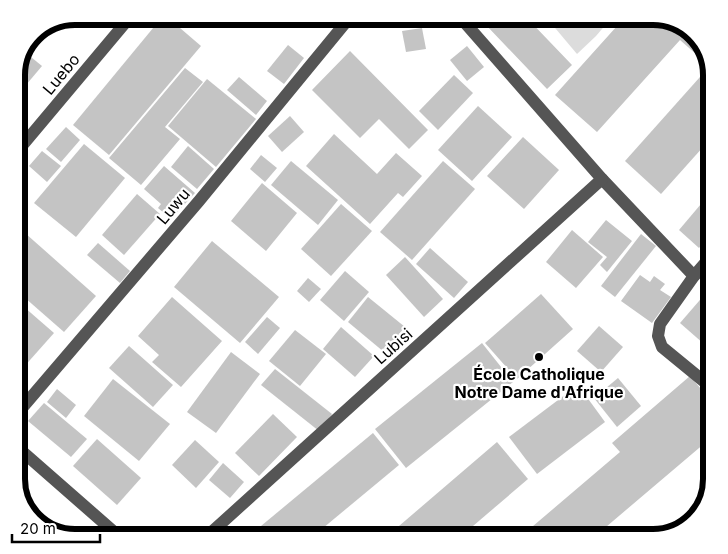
<svg xmlns="http://www.w3.org/2000/svg" width="728" height="554" viewBox="0 0 728 554" font-family="Inter,sans-serif">
	<rect width="100%" height="100%" fill="#fff"/>
	<!-- green -->
	<path fill="#dcdcdc" d="M545 16H613L596 36 577 54Z"/>
	<!-- building -->
	<g fill="#c4c4c4">
		<path d="M75 16H91L82 28 69 19Z"/>
		<path d="M163 16H166L201 46 109 155 73 125Z"/>
		<path d="M495 16H506L513 24 521 16H525L572 65 547 89 486 25Z"/>
		<path d="M626 16H653L689 29 705 62 680 40 597 132 555 95Z"/>
		<path d="M422 28 426 49 406 52 402 31Z"/>
		<path d="M288 45 304 58 284 84 267 71Z"/>
		<path d="M467 46 484 67 467 81 450 60Z"/>
		<path d="M350 51 428 130 409 149 379 119 360 138 312 90Z"/>
		<path d="M26 53 42 66 26 85 16 77V71Z"/>
		<path d="M185 68 203 82 165 127 180 139 141 185 109 158Z"/>
		<path d="M708 68 712 75V137L661 194 625 161Z"/>
		<path d="M454 75 473 93 438 130 419 111Z"/>
		<path d="M239 77 267 101 256 115 227 90Z"/>
		<path d="M207 79 256 119 216 167 168 126Z"/>
		<path d="M16 83 25 90 16 100Z"/>
		<path d="M478 106 512 137 472 181 438 150Z"/>
		<path d="M290 116 304 132 282 152 268 136Z"/>
		<path d="M66 127 80 140 61 162 46 149Z"/>
		<path d="M334 134 377 174 396 153 422 176 403 197 398 193 370 224 306 166Z"/>
		<path d="M523 137 559 170 524 209 487 176Z"/>
		<path d="M84 144 125 178 76 237 34 203Z"/>
		<path d="M188 146 214 169 197 189 171 167Z"/>
		<path d="M42 151 61 166 47 182 29 166Z"/>
		<path d="M261 155 277 168 265 182 250 169Z"/>
		<path d="M291 161 338 200 318 225 271 185Z"/>
		<path d="M443 161 475 189 412 260 380 232Z"/>
		<path d="M164 166 195 193 171 219 158 208 161 204 144 189Z"/>
		<path d="M262 183 297 213 266 251 231 221Z"/>
		<path d="M712 191V233L699 248 679 230Z"/>
		<path d="M137 194 160 214 124 255 102 235Z"/>
		<path d="M16 201 25 209 16 219Z"/>
		<path d="M341 204 372 231 331 276 301 249Z"/>
		<path d="M606 220 632 241 607 272 600 265 607 257 588 242Z"/>
		<path d="M16 225 96 296 64 332 16 290Z"/>
		<path d="M572 230 603 257 576 288 546 262Z"/>
		<path d="M641 234 656 246 615 297 601 286Z"/>
		<path d="M212 241 279 297 240 343 174 287Z"/>
		<path d="M98 243 130 271 120 283 87 255Z"/>
		<path d="M430 248 468 282 454 298 416 264Z"/>
		<path d="M405 257 443 299 424 317 386 275Z"/>
		<path d="M345 271 369 292 344 321 320 300Z"/>
		<path d="M640 275 650 282 654 276 665 284 660 290 671 297 652 323 621 301Z"/>
		<path d="M308 278 321 289 309 302 297 291Z"/>
		<path d="M712 286V351L680 323Z"/>
		<path d="M541 294 573 329 517 379 485 343Z"/>
		<path d="M172 297 222 341 181 387 152 362 159 355 138 336Z"/>
		<path d="M368 297 405 327 384 352 348 322Z"/>
		<path d="M16 300 54 333 22 369 16 364Z"/>
		<path d="M267 317 280 328 258 354 245 342Z"/>
		<path d="M599 326 623 347 601 372 577 351Z"/>
		<path d="M341 327 374 356 355 377 323 349Z"/>
		<path d="M295 330 326 354 300 386 269 361Z"/>
		<path d="M482 343 513 382 406 468 375 429Z"/>
		<path d="M129 346 173 385 153 407 109 368Z"/>
		<path d="M231 352 260 374 216 433 187 412Z"/>
		<path d="M275 369 332 414 319 431 261 385Z"/>
		<path d="M690 376 712 402V437L593 538H519L620 452 612 443Z"/>
		<path d="M618 378 641 406 617 427 594 398Z"/>
		<path d="M113 379 170 424 139 461 84 416Z"/>
		<path d="M578 385 605 422 537 474 509 437Z"/>
		<path d="M57 389 76 405 66 418 47 402Z"/>
		<path d="M44 403 87 439 71 457 28 421Z"/>
		<path d="M273 414 297 437 259 476 235 453Z"/>
		<path d="M373 433 399 465 311 538H271L261 526Z"/>
		<path d="M97 439 141 478 117 505 73 466Z"/>
		<path d="M195 440 219 462 196 488 172 465Z"/>
		<path d="M497 442 528 479 459 538H385Z"/>
		<path d="M223 463 244 482 230 498 209 480Z"/>
		<path d="M704 501 699 515 681 524V523Z"/>
		<path d="M258 529 266 538H250Z"/>
	</g>
	<g fill="none" stroke-linecap="round" stroke-linejoin="round">
		<!-- minor -->
		<g stroke="#555" stroke-width="12">
			<path d="M459 16 602 179 694 276"/>
			<path d="M16 153 131 16"/>
			<path d="M712 255 694 276 660 324 658 336 662 347 712 388"/>
			<path d="M16 415 199 201 351 16"/>
			<path d="M16 446 121 538"/>
			<path d="M205 538 602 179"/>
		</g>
	</g>
	<!-- markers -->
	<circle fill="#000" stroke="#fff" stroke-width="2" cx="539" cy="357" r="5"/>
	<g text-anchor="middle" stroke-width="4.5" stroke-linejoin="round" paint-order="stroke">
		<!-- street labels -->
		<g font-size="16" fill="#000" stroke="#fff">
			<text transform="translate(61 74) rotate(-50)" y="6">Luebo</text>
			<text transform="translate(173 206) rotate(-50)" y="6">Luwu</text>
			<text transform="translate(393 346) rotate(-42)" y="6">Lubisi</text>
		</g>
		<!-- poi labels -->
		<g font-size="16" font-weight="bold" fill="#000" stroke="#fff">
			<text x="539" y="380">École Catholique<tspan x="539" dy="18">Notre Dame d'Afrique</tspan></text>
		</g>
	</g>
	<!-- crop -->
	<path d="M0 0H728V554H0ZM75 25H653A50 50 0 0 1 703 75V479A50 50 0 0 1 653 529H75A50 50 0 0 1 25 479V75A50 50 0 0 1 75 25Z" fill="#fff" fill-rule="evenodd"/>
	<path fill="none" stroke="#000" stroke-width="6" d="M75 25H653A50 50 0 0 1 703 75V479A50 50 0 0 1 653 529H75A50 50 0 0 1 25 479V75A50 50 0 0 1 75 25Z"/>
	<!-- scale -->
	<path d="M12 534v8h88v-8" fill="none" stroke="#000000" stroke-width="2.5"/>
	<text x="20" y="534" font-size="15" fill="#000000" stroke="#ffffff" stroke-width="4" paint-order="stroke">20 m</text>
</svg>
